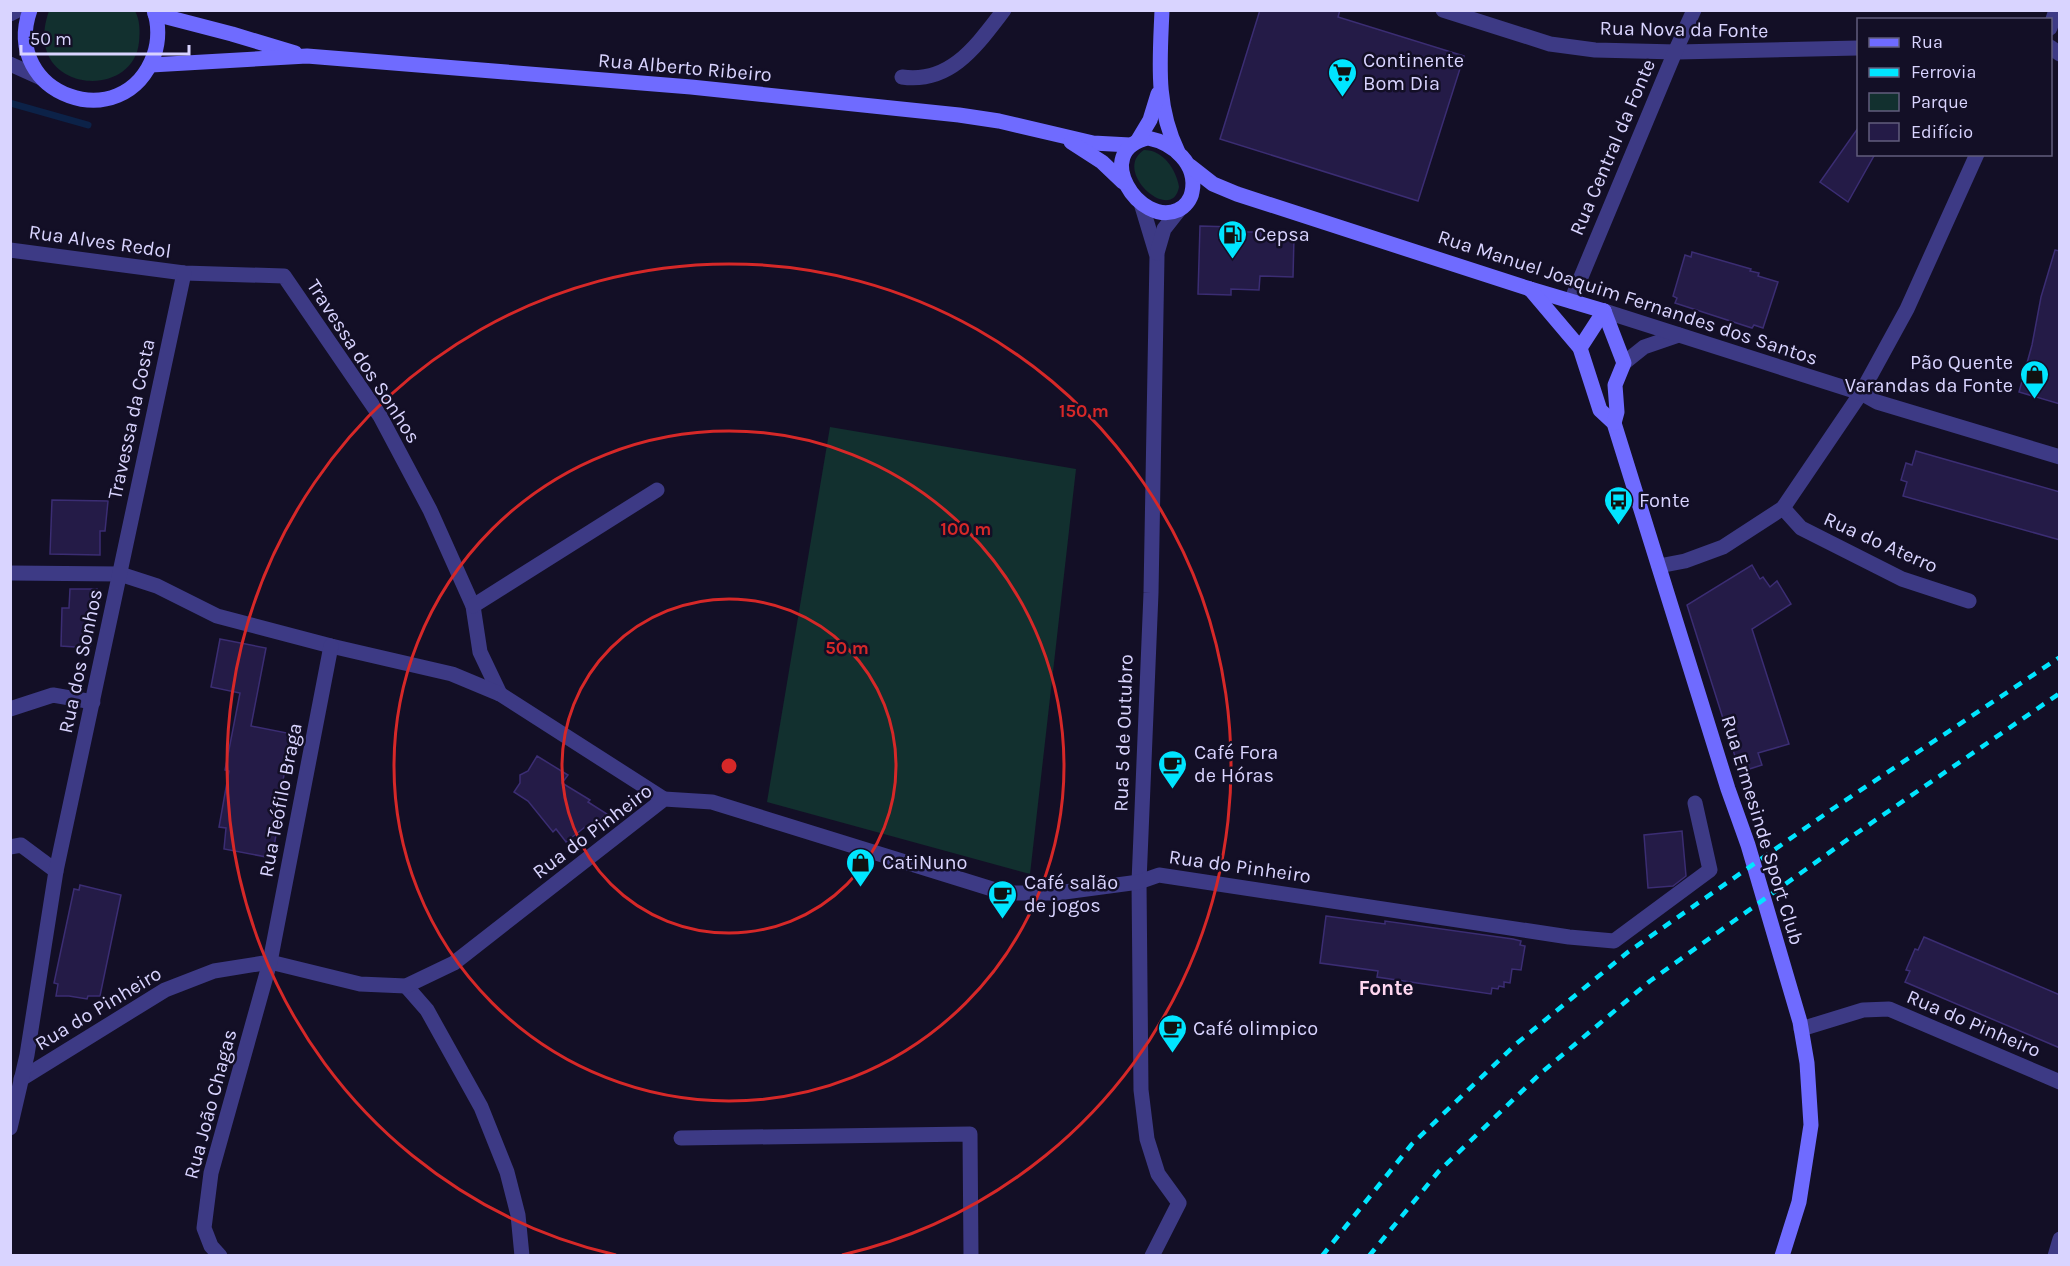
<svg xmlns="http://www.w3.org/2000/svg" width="2070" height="1266" viewBox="0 0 2070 1266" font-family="Karla,sans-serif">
	<rect width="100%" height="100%" fill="#130f26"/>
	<!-- green -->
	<g fill="#12302f">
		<path d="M49 11H135C140 20 140 31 139 42 133 103 20 92 49 11Z"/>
		<path d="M1144 150C1163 150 1176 169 1179 187 1172 225 1111 171 1144 150Z"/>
		<path d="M830 427 1076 469 1030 874 767 802Z"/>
	</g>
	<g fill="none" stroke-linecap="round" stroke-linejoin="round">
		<!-- stream -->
		<path stroke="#0c2248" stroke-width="7" d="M10 103 88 125"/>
	</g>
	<!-- building -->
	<g fill="#241b47" stroke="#3b2d73" stroke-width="1.5">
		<path d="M1260 10H1340L1338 17 1464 56 1418 201 1220 139Z"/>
		<path d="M1858 128V154H1875L1848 202 1820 182Z"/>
		<path d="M1200 226 1233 227V232H1261V236L1294 237 1293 277 1260 276 1259 290 1231 289V295L1198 294Z"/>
		<path d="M2055 250 2060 251V404L2019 392 2032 345 2041 297Z"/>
		<path d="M1692 252 1751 269 1750 271 1759 273 1758 276 1778 282 1763 328 1754 325 1752 328 1675 303 1677 298 1673 296 1685 255 1691 257Z"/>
		<path d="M1916 451 2060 492V540L1903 496 1907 482 1901 480 1906 463 1912 465Z"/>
		<path d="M52 500 108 501 105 531H100V555L50 554Z"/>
		<path d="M1752 565 1760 579 1763 577 1770 587 1777 581 1791 604 1752 629 1789 744 1758 753 1762 765 1740 772 1687 605Z"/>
		<path d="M70 589H97L100 599 90 648 61 646 62 608H69Z"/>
		<path d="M220 639 266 648 251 726 292 734 278 806H281L272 858 224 849 226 828 219 827 229 771 225 770 240 693 211 687Z"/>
		<path d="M537 756 568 775 562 783 590 800 588 802 607 814 587 830 585 827 566 842 556 829 553 832 528 801 514 792 520 783V775L528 771Z"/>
		<path d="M1682 831 1686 876 1673 886 1648 888 1644 835Z"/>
		<path d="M80 885 121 895 100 996H88L87 999 69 996H56L58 984 54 983 74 889 79 890Z"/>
		<path d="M1326 916 1385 924V921L1513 939 1521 941 1520 945 1525 946 1521 970 1512 969 1510 983 1504 982V987L1499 986 1498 989 1492 988 1491 994 1377 977 1378 971 1320 963Z"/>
		<path d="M1924 937 2060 995V1048L1905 982 1910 971 1906 970 1915 949 1918 950Z"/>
	</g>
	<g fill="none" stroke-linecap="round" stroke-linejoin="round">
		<!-- minor -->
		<g stroke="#3d3a85" stroke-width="15">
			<path d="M1443 10 1550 44 1595 50 1677 52 1858 48"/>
			<path d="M10 14 18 10"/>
			<path d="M2050 28 2056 10"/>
			<path d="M2050 47 2060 54"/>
			<path d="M10 64 41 78"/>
			<path d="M902 77C951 84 977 45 1004 10"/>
			<path d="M1141 203 1157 256 1151 593 1139 882 1141 1090 1147 1139 1158 1174 1179 1203 1152 1256"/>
			<path d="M10 250 184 273 284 276 380 416 430 510 473 606 480 652 500 694"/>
			<path d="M1157 253 1164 229 1179 210"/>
			<path d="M1571 301 1675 52 1694 10"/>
			<path d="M1624 363 1644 347 1679 335"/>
			<path d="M1783 508 1801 528 1902 579 1969 601"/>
			<path d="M1659 566 1685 561 1723 547 1783 508 1861 393 1907 309 1977 154"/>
			<path d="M10 573 120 574 157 586 217 616 331 646 452 674 500 694 664 799"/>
			<path d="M473 606 657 490"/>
			<path d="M10 709 53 695 93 702"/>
			<path d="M10 847 21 845 56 871"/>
			<path d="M406 986 427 1010 481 1107 507 1172 518 1215 522 1256"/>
			<path d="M1801 1029 1863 1010 1889 1009 2060 1082"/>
			<path d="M21 1079 165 990 214 971 270 962 360 984 406 986 454 963 664 799 712 802 1005 893H1057L1139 882 1159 875 1569 937 1614 941 1710 870 1695 803"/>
			<path d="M10 1128 27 1055 56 871 184 273"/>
			<path d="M681 1138 970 1134 971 1256"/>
			<path d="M220 1256 211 1246 204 1228 211 1173 270 962 331 646"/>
			<path d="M2055 1256 2060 1239"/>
		</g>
		<!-- tertiary -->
		<path stroke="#3d3a85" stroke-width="15" d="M1604 311 1861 393 1877 402 2060 457"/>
		<!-- secondary -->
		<g stroke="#6f6bff" stroke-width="15">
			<path d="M30 10C0 95 124 139 154 55 159 41 159 24 154 10"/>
			<path d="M1162 10C1160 61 1155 105 1178 152"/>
			<path d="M155 14 232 34 295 53"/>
			<path d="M151 65 307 56 691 87 959 115 999 121 1093 143 1130 145"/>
			<path d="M1148 138C1173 143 1198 164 1192 192 1191 199 1185 207 1178 210 1140 228 1090 151 1148 138Z"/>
			<path d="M1138 140 1150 120 1158 94"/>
			<path d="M1071 142 1102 162 1123 182"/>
			<path d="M1190 166 1213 184 1237 194 1530 289 1604 311"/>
			<path d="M1530 289 1580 348 1600 410 1614 423 1728 789 1748 845 1800 1022 1807 1063 1811 1125 1799 1202 1782 1256"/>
			<path d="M1604 311 1624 363 1615 385 1617 412 1614 423"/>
			<path d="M1580 348 1604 311"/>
		</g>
		<!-- rail -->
		<g stroke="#00e5ff" stroke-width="4.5" stroke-dasharray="9 8" stroke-linecap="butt">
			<path d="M1322 1256 1412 1144 1516 1044 1628 952 1834 808 2060 657"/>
			<path d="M1369 1256 1439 1171 1541 1073 1650 981 1851 837 2060 693"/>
		</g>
	</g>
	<!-- distance rings -->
	<g fill="none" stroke="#d62828" stroke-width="3">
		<circle cx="729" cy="766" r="167"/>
		<circle cx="729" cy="766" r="335"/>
		<path d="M616 1255A502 502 0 1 1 842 1255"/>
	</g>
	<!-- icons -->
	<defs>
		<symbol id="supermarket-pin" viewBox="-11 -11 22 30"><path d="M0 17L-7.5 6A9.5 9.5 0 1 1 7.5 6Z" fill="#00e5ff" stroke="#130f26"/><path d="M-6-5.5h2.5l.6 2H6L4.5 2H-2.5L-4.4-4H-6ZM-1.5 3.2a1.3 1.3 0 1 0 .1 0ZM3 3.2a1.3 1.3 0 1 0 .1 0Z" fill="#111"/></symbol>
		<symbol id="fuel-pin" viewBox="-11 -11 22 30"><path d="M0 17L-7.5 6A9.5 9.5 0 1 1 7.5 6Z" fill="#00e5ff" stroke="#130f26"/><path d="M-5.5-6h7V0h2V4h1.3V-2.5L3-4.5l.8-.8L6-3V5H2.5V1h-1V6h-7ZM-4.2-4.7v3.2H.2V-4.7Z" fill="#111"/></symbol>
		<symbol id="shop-pin" viewBox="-11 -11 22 30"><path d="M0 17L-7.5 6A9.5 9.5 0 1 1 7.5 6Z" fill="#00e5ff" stroke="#130f26"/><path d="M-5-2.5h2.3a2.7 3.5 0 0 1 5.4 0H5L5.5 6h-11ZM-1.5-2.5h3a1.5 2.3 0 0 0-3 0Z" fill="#111"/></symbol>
		<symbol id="bus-pin" viewBox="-11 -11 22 30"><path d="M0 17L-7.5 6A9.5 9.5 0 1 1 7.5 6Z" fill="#00e5ff" stroke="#130f26"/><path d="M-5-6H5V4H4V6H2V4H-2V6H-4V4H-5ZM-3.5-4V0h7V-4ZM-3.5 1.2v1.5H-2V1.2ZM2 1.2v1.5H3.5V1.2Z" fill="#111"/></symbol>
		<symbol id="cafe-pin" viewBox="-11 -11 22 30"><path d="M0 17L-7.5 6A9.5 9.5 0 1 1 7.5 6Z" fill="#00e5ff" stroke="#130f26"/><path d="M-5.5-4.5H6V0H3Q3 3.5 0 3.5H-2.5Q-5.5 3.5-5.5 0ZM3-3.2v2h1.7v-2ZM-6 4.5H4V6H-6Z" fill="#111"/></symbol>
	</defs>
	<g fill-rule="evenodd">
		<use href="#supermarket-pin" x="1326" y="56" width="33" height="45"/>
		<use href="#fuel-pin" x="1216" y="218" width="33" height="45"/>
		<use href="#shop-pin" x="2018" y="358" width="33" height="45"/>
		<use href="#bus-pin" x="1602" y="484" width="33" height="45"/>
		<use href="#cafe-pin" x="1156" y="748" width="33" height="45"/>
		<use href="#shop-pin" x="844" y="846" width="33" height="45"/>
		<use href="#cafe-pin" x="986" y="878" width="33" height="45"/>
		<use href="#cafe-pin" x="1156" y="1012" width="33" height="45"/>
	</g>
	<g text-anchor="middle" stroke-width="5" stroke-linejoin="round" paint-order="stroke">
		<!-- street labels -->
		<g font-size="20" fill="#d9d4ff" stroke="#130f26">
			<text transform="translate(1684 29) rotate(1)" y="7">Rua Nova da Fonte</text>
			<text transform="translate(685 67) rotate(5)" y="7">Rua Alberto Ribeiro</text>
			<text transform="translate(1612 147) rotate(-67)" y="7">Rua Central da Fonte</text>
			<text transform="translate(100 241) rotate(8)" y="7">Rua Alves Redol</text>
			<text transform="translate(1628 297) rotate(18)" y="7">Rua Manuel Joaquim Fernandes dos Santos</text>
			<text transform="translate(364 361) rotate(57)" y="7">Travessa dos Sonhos</text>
			<text transform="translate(131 419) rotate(-78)" y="7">Travessa da Costa</text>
			<text transform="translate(1881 542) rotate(24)" y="7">Rua do Aterro</text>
			<text transform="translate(80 661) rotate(-78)" y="7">Rua dos Sonhos</text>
			<text transform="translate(1123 733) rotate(-88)" y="7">Rua 5 de Outubro</text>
			<text transform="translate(280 800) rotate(-79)" y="7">Rua Teófilo Braga</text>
			<text transform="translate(1763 830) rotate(73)" y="7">Rua Ermesinde Sport Club</text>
			<text transform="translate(592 831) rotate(-37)" y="7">Rua do Pinheiro</text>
			<text transform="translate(1240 866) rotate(8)" y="7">Rua do Pinheiro</text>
			<text transform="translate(98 1008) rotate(-31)" y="7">Rua do Pinheiro</text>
			<text transform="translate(1974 1023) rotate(23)" y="7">Rua do Pinheiro</text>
			<text transform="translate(210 1104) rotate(-75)" y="7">Rua João Chagas</text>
		</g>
		<!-- poi labels -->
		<g font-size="20" fill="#d9d4ff" stroke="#130f26" text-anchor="start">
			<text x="1363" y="67">Continente<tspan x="1363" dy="23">Bom Dia</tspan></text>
			<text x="1254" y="241">Cepsa</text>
			<text x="2013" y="369" text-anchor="end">Pão Quente<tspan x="2013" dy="23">Varandas da Fonte</tspan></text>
			<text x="1639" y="507">Fonte</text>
			<text x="1194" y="759">Café Fora<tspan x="1194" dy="23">de Hóras</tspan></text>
			<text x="882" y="869">CatiNuno</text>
			<text x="1024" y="889">Café salão<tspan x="1024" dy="23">de jogos</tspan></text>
			<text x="1193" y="1035">Café olimpico</text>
		</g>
		<!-- neighbourhood labels -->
		<g font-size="21" font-weight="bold" fill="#ffd6f0" stroke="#130f26">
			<text x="1386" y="995">Fonte</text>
		</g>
	</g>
	<circle cx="729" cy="766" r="9" fill="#d62828" stroke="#130f26" stroke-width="3"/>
	<g font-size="18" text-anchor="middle" font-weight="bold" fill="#d62828" stroke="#130f26" stroke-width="5" stroke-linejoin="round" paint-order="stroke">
		<text x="1084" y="417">150 m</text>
		<text x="966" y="535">100 m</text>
		<text x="847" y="654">50 m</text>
	</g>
	<!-- border -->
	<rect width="2070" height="1266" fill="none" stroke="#d9d4ff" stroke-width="24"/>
	<!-- legend -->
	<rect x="1857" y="18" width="195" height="138" fill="#130f26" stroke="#625e7d" stroke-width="1.5"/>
	<rect x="1869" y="38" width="30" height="9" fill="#6f6bff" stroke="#625e7d" stroke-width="1.5"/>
	<text x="1911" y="48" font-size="18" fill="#d9d4ff">Rua</text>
	<rect x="1869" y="68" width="30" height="9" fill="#00e5ff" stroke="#625e7d" stroke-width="1.5"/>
	<text x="1911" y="78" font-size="18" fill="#d9d4ff">Ferrovia</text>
	<rect x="1869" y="93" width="30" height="18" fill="#12302f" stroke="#625e7d" stroke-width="1.5"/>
	<text x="1911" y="108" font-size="18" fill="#d9d4ff">Parque</text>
	<rect x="1869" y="123" width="30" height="18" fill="#241b47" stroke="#625e7d" stroke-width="1.5"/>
	<text x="1911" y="138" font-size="18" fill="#d9d4ff">Edifício</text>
	<!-- scale -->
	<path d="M21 45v9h168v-9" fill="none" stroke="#d9d4ff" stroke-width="3"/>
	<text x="30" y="45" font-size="18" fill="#d9d4ff" stroke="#130f26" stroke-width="4.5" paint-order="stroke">50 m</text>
</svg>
